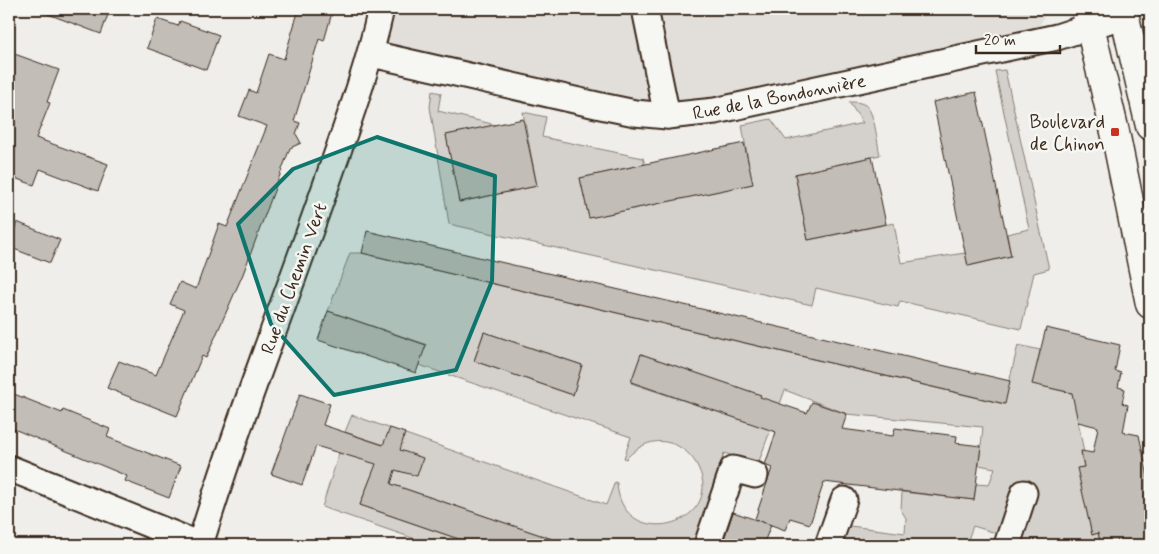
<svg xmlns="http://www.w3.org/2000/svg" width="1159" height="554" viewBox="0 0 1159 554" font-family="Mynerve,sans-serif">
	<rect width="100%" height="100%" fill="#efeeea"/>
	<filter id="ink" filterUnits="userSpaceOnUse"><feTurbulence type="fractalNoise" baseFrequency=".02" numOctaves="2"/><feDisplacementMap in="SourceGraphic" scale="10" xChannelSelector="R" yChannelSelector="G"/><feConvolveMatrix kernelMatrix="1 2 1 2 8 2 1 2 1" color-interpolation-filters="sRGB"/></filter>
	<g filter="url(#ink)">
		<!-- built -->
		<path fill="#e2dfdb" d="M381 9H1047L1033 42 702 113 372 54Z"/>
		<!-- green -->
		<g fill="#d4d1cc" stroke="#887e75" fill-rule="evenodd">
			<path d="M1005 70 1049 269 1034 273 1021 329 900 301 898 307 816 288 812 305 449 224 430 107 432 91 441 93 438 111 496 125 446 135 460 202 537 186 523 112 546 117 542 137 643 158 645 164 580 178 589 218 752 184 742 125 771 119 786 140 863 123 849 102C854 102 860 102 865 105 875 111 877 143 880 155L795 174 808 240 894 223 901 263 965 253 968 266 1011 256 1007 234 1029 229 995 71Z"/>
			<path d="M350 253H362L1004 404 1018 345 1040 350 1033 384 1088 397 1078 421 1084 453H1081L1084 467 1078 468 1092 535 1098 533 1101 545H1036L973 526 966 545H836L842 525 905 533 906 518 901 510 902 492 974 500 976 484 989 485 995 468 979 465 983 427 847 414 785 390 758 464 724 453 693 545H569L371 477 360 505 476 545H433L322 507 339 453 400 450 345 432 352 415 606 505 615 482 617 483C621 554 727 525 698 467 693 456 682 446 670 443 652 438 638 446 626 459L624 458 631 437 419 365 425 344 328 311ZM484 332 582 365 573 395 474 361ZM641 354 760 395 751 423 631 383Z"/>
		</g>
		<!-- building -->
		<g fill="#c2bdb7" stroke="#3b2a1e">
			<path d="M40 9H110L101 34 40 11Z"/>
			<path d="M299 9H333L324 41 319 39 294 121 300 123 296 134 301 143 290 148 243 274 206 358 202 356 177 416 107 388 119 361 156 375 184 310 170 304 180 282 196 289 219 224 227 227 267 126 239 116 249 90 256 93 269 54 284 59Z"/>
			<path d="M157 19 178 26 180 21 219 35 206 70 147 48Z"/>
			<path d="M9 52 59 70 47 102 50 103 36 138 108 164 98 191 40 169 34 185 9 176Z"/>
			<path d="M976 92 1011 256 968 266 933 102Z"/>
			<path d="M523 119 537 186 459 202 446 135Z"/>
			<path d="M744 143 753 184 589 218 580 178Z"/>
			<path d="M872 157 886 224 808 240 795 174Z"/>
			<path d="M17 222 60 240 50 263 9 247Z"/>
			<path d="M367 231 1010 381 1005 404 362 253Z"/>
			<path d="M328 311 426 345 416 373 318 340Z"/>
			<path d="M1046 328 1120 345 1115 371 1121 373 1118 387 1125 389 1122 403 1128 405 1123 432 1139 435 1150 486V545H1101L1098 533 1092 535 1077 468 1084 467 1081 451 1093 453 1098 427 1078 422 1072 393 1032 384Z"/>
			<path d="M484 332 582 365 573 395 474 361Z"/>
			<path d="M641 354 761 395 760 397 807 413 812 402 847 414 842 429 893 436 895 428 957 436 956 443 981 446 974 500 824 482 810 524 790 518 785 530 755 519 772 468 765 465 776 432 631 382Z"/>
			<path d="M9 392 62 413 63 410 110 429 107 437 181 466 169 498 125 481 127 476 9 427Z"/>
			<path d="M300 394 330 404 323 425 383 445 390 428 405 433 400 450 423 458 417 476 395 470 391 484 558 541 557 545H476L360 505 376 464 316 446 302 485 271 474Z"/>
			<path d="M733 512 771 525 763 545H722Z"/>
		</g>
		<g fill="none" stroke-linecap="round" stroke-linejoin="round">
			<defs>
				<g id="street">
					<path d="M645 9 667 116"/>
					<path d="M372 54 601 106 635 113 667 116 715 111 1057 37 1125 15"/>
					<path d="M9 468 200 545"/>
					<path d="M200 545C238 419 288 296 331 171 350 117 369 64 381 9"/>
					<path d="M707 545 733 469 755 475"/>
					<path d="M828 545 844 500"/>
					<path d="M1007 545 1024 493"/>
				</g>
				<g id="primary">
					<path d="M1086 9 1115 132 1150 304"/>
					<path d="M1123 9 1150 126"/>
				</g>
			</defs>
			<!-- street casing -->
			<use href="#street" stroke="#3b2a1e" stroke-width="29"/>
			<!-- primary casing -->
			<use href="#primary" stroke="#3b2a1e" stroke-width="31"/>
			<!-- street -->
			<use href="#street" stroke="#f6f6f2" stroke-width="25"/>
			<!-- primary -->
			<use href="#primary" stroke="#f6f6f2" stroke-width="28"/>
		</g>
	</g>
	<!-- marked area -->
	<path fill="#0f766e" fill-opacity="0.2" stroke="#0f766e" stroke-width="4" stroke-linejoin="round" d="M377 137 495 176 492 281 456 370 334 395 271 324 238 224 293 169Z"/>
	<!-- markers -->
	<rect fill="#c8321e" stroke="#f6f6f2" stroke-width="2" x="1110" y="127" width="10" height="10" rx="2.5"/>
	<g text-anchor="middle" stroke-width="5" stroke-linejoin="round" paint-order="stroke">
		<!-- street labels -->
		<g font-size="19" fill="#3b2a1e" stroke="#f6f6f2">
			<text transform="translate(779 96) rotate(-11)" y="7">Rue de la Bondonnière</text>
			<text transform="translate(293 278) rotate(-70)" y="7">Rue du Chemin Vert</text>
		</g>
		<!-- poi labels -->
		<g font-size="19" fill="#3b2a1e" stroke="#f6f6f2" text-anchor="end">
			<text x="1105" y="128">Boulevard<tspan x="1105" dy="22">de Chinon</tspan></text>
		</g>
	</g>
	<!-- margin -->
	<rect width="1159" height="554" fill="none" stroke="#f6f6f2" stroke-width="30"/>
	<rect x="15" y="15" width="1129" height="524" fill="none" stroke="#3b2a1e" stroke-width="2" filter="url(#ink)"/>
	<!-- scale -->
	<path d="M976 45v8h84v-8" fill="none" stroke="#3b2a1e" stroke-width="2.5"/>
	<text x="984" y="45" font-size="15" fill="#3b2a1e" stroke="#f6f6f2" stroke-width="4" paint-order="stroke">20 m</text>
</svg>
